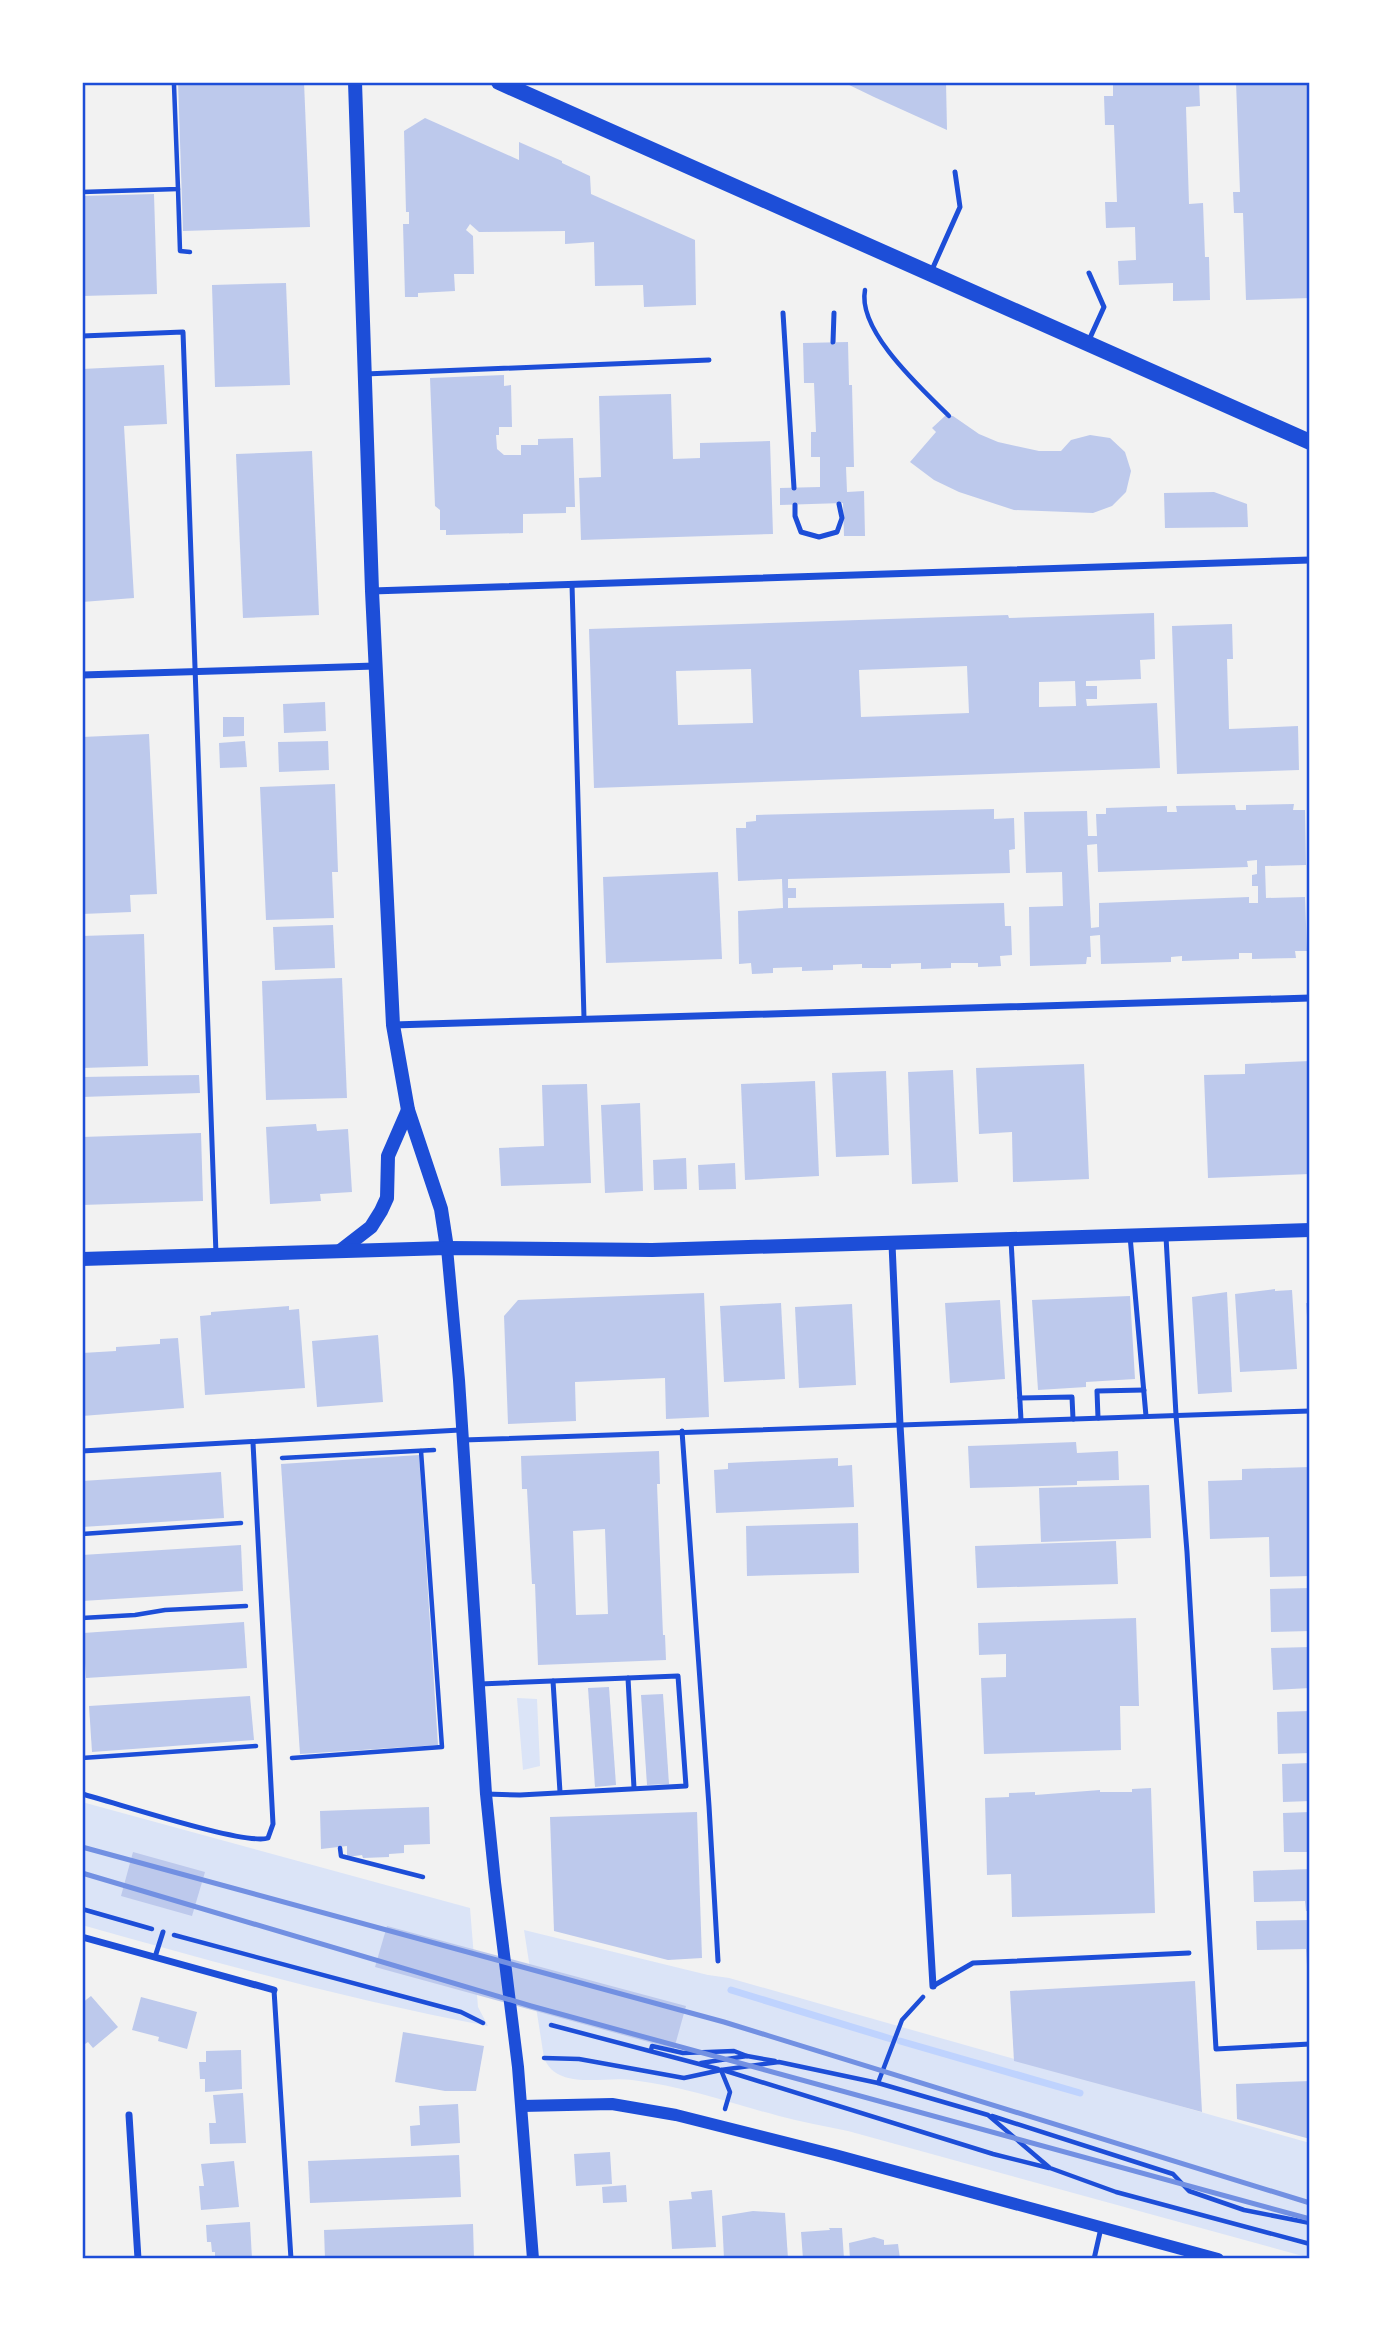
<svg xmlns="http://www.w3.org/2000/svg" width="1392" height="2341" viewBox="0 0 1392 2341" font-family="'Space Grotesk',sans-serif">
	<rect width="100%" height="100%" fill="#f2f2f2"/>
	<!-- green -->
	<g fill="#dbe4f7">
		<path d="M517 1698 537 1699 540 1766 523 1770Z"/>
		<path d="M82 1802 470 1908 478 2007 488 2026C351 2000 217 1963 82 1925Z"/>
		<path d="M524 1930 708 1975 729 1978 1310 2143V2258L848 2131C825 2126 802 2122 779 2116 730 2103 683 2086 632 2080 604 2076 557 2091 544 2058Z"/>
	</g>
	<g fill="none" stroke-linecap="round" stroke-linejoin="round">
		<!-- stream -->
		<g stroke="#bfd3fe" stroke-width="7">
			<path d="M731 1990 891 2039"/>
			<path d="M900 2041 1080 2093"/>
		</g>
	</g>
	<!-- building -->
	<g fill="#bdc9ec" fill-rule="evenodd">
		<path d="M178 82H304L310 227 183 231Z"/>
		<path d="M843 82H946L947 130 874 97Z"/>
		<path d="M1113 82H1199L1200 106 1186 107 1189 204 1203 203 1205 257H1209L1210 300 1173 301V283L1119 285 1118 261 1136 260 1135 227 1106 228 1105 202H1117L1114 125H1105L1104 96H1113Z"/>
		<path d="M1236 82H1310V298L1246 300 1243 213H1234L1233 192H1240Z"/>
		<path d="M425 118 519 160V142L562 161V163L590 176 591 194 695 240 696 305 644 307 643 285 595 286 594 242 565 244V231L479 232 470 224 466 230 473 236 474 274H454L455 291 418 293V297H405L403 224H409V212H406L404 131Z"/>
		<path d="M154 194 157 294 82 296V196Z"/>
		<path d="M286 283 290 385 215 387 212 285Z"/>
		<path d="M848 342 849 385H852L854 467H846L847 492 864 491 865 536H844L843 503 780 505V488L820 487V457H811V432H816L814 383H804L803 343Z"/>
		<path d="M164 365 167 424 124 426 134 598 82 602V369Z"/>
		<path d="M504 375V386L511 385 512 427H499V435H496L497 449 504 455H521V445H538V439L573 438 575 507H566V513L523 514V533L446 535V530H440V510L435 506 430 378Z"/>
		<path d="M671 394 673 459 700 458V443L770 441 773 534 581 540 579 478 601 477 599 396Z"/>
		<path d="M945 416H953L979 434 998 442 1039 451H1061L1071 440 1090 435 1110 438 1125 452 1131 471 1126 492 1112 506 1093 513 1014 510 959 492 934 480 910 462 936 432 932 428Z"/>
		<path d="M312 451 319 615 243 618 236 454Z"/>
		<path d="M1214 492 1247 504 1248 527 1165 528 1164 493Z"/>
		<path d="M1154 613 1155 659 1140 660 1141 679 1086 681V686H1097V699H1086L1087 706 1157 703 1160 768 594 788 589 629 1008 615 1009 618ZM967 666 969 713 861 717 859 670ZM751 669 753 723 678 725 676 671ZM1075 681 1076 706 1039 707V682Z"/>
		<path d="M1232 624 1233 659H1227L1229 729 1298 726 1299 770 1177 774 1172 626Z"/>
		<path d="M325 702 326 731 284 733 283 704Z"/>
		<path d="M223 717H244V736L223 737Z"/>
		<path d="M149 734 157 894 130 895 131 912 82 914V737Z"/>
		<path d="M245 741 247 767 220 768 219 743Z"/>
		<path d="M328 741 329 770 279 772 278 742Z"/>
		<path d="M335 784 338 872H332L334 918 266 920 260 787Z"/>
		<path d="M1294 804 1293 810H1305L1306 865 1265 866 1266 898 1305 897 1307 951H1295L1296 958 1252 959V953H1239V959L1182 961V956L1171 957V962L1101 964 1100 935 1090 936 1091 957H1087L1086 964 1030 966 1029 907 1063 906 1062 872 1026 873 1024 812 1087 811 1088 836H1097L1096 814H1106V808L1167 806V812H1177L1176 806 1235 805 1236 810H1246V805ZM1097 844 1098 872 1248 867 1247 861 1257 860V874L1252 875V886H1258V903H1249V897L1099 903V927L1091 928 1087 845Z"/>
		<path d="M994 809V819L1014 818 1015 849 1009 850 1010 873 788 879V888H796V898H788V908L1004 903 1005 926H1011L1012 955 1000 956 1001 966 978 967V963H951V968L921 969V963L891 964V968H862V964L833 965V970L802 971V967L773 968V973L752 974 751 963 739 964 738 911 783 908 782 879 738 881 736 828H746V822L756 821V815Z"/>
		<path d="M718 872 722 959 606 963 603 877Z"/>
		<path d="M333 925 335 968 275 970 273 927Z"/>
		<path d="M144 934 148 1066 82 1068V936Z"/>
		<path d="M342 978 347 1098 266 1100 262 981Z"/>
		<path d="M1310 1061V1174L1208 1178 1204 1075 1245 1074V1064Z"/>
		<path d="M1084 1064 1089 1179 1013 1182 1012 1132 979 1134 976 1068Z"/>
		<path d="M953 1070 958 1182 912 1184 908 1072Z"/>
		<path d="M886 1071 889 1155 836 1157 832 1073Z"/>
		<path d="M199 1075 200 1093 82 1097V1077Z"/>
		<path d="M815 1081 819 1176 745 1180 741 1084Z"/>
		<path d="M587 1084 591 1183 501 1186 499 1148 544 1146 542 1085Z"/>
		<path d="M640 1103 643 1191 605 1193 601 1105Z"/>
		<path d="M316 1124 317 1131 348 1129 352 1192 320 1194 321 1201 270 1204 266 1127Z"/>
		<path d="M201 1133 203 1201 82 1205V1137Z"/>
		<path d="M686 1158 687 1189 654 1190 653 1160Z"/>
		<path d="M735 1163 736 1189 699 1190 698 1165Z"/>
		<path d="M1275 1289V1291L1292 1290 1297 1369 1240 1372 1235 1294Z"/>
		<path d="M1227 1292 1232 1392 1198 1394 1192 1297Z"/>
		<path d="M704 1293 709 1417 666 1419 665 1378 575 1382 576 1421 508 1424 504 1316 518 1300Z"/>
		<path d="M1130 1296 1135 1379 1086 1382V1387L1038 1390 1032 1300Z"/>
		<path d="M1000 1300 1005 1379 950 1383 945 1303Z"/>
		<path d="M781 1303 785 1379 724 1382 720 1306Z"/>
		<path d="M1306 1303H1310V1331H1308Z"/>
		<path d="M852 1304 856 1385 799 1388 795 1307Z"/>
		<path d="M289 1306V1310L299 1309 305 1388 205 1395 200 1316 211 1315V1312Z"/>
		<path d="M378 1335 383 1402 317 1407 312 1341Z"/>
		<path d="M178 1338 184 1408 82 1416V1353L116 1351V1347L160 1344V1339Z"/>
		<path d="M1076 1442 1077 1453 1118 1451 1119 1480 1077 1481V1485L970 1488 968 1446Z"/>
		<path d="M659 1451 660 1484H657L663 1635H665L666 1660 538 1665 535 1584H532L527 1489H522L521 1456ZM605 1529 608 1614 576 1615 573 1531Z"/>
		<path d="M419 1455 438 1745 300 1754 281 1464Z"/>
		<path d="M838 1458V1466L852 1465 854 1507 716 1513 714 1470 728 1469V1463Z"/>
		<path d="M1310 1467V1576L1270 1577 1269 1537 1210 1539 1208 1481 1242 1480V1469Z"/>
		<path d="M221 1472 224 1518 82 1527V1481Z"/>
		<path d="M1149 1485 1151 1538 1041 1542 1039 1488Z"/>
		<path d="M858 1523 859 1573 747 1576 746 1526Z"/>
		<path d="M1116 1541 1118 1584 977 1588 975 1546Z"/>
		<path d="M241 1545 243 1591 82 1601V1555Z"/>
		<path d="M1310 1588V1631L1271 1632 1270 1589Z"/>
		<path d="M1136 1618 1139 1706H1120L1121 1750 984 1754 981 1678 1006 1677V1654L979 1655 978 1623Z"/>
		<path d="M244 1622 247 1668 86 1678 83 1633Z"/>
		<path d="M1310 1647V1688L1273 1690 1271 1648Z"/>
		<path d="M609 1687 616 1785 595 1787 588 1688Z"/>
		<path d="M663 1694 669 1784 647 1785 641 1695Z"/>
		<path d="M250 1696 254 1740 92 1752 89 1706Z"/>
		<path d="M1310 1711V1753L1278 1754 1277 1712Z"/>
		<path d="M1310 1763V1801L1283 1802 1282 1764Z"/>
		<path d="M1151 1788 1155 1913 1012 1917 1011 1874 987 1875 985 1798 1009 1797V1793L1035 1792V1795L1100 1790V1792H1132V1789Z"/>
		<path d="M429 1807 430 1844 404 1845V1853L389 1854V1857L363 1858 362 1855 347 1857V1846L321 1849 320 1811Z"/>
		<path d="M697 1812 702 1958 668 1960 554 1931 550 1817Z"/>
		<path d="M1310 1812V1852H1284L1283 1813Z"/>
		<path d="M133 1852 205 1872 192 1916 121 1896Z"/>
		<path d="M1310 1869V1911H1306L1305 1901 1254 1902 1253 1871Z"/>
		<path d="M1310 1920V1966H1307L1306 1949 1257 1950 1256 1921Z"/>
		<path d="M387 1926 686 2006 674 2049 375 1967Z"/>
		<path d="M1195 1981 1202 2112 1014 2061 1010 1991Z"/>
		<path d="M91 1996 118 2027 93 2048 88 2042 82 2046V2003Z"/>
		<path d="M141 1997 197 2012 187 2049 158 2041 159 2037 132 2030Z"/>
		<path d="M403 2032 484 2046 476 2091H445L395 2082Z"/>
		<path d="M241 2050 242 2089 205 2092V2079H200L199 2062H206V2051Z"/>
		<path d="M1310 2081V2139L1237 2119 1236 2084Z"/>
		<path d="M243 2093 246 2143 210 2144 209 2123H216L213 2095Z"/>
		<path d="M458 2104 460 2143 411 2146 410 2126 420 2125 419 2106Z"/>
		<path d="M610 2152 612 2184 576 2186 574 2154Z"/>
		<path d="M459 2155 461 2197 310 2203 308 2161Z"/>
		<path d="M234 2161 239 2207 201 2210 199 2186H204L201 2164Z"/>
		<path d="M626 2185 627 2202 603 2203 602 2187Z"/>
		<path d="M712 2190 716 2247 672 2249 669 2201 692 2199 691 2192Z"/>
		<path d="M753 2211 785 2213 788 2259H724L722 2216Z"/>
		<path d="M250 2222 252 2259H215V2252H212L211 2242H207L206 2225Z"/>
		<path d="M473 2224 474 2259H325L324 2230Z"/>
		<path d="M829 2228H842L844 2259H803L801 2232 830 2230Z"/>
		<path d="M874 2237 884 2240V2245L898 2244 900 2259H850L849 2243Z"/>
	</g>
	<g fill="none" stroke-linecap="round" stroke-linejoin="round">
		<!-- path -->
		<g stroke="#1d4ed8" stroke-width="4.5">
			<path d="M178 189 180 251 190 252"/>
			<path d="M82 192 178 189 174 85"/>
			<path d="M865 290C857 331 922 389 949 416"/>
			<path d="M282 1458 434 1450"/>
			<path d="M82 1534 241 1523"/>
			<path d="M82 1618 135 1615 165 1610 246 1606"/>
			<path d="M82 1758 256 1746"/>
			<path d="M292 1758 442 1747 421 1451"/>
			<path d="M82 1763V1768"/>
			<path d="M340 1848 341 1856 423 1877"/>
			<path d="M82 1909 152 1929"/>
			<path d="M174 1935 461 2012 483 2023"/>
			<path d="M551 2025 718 2069"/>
			<path d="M651 2050 652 2046 683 2053 734 2051 747 2056"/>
			<path d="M544 2058 579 2059 684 2078 721 2070 779 2062 878 2083 988 2115 1050 2168 1116 2192 1310 2244"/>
			<path d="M701 2063 747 2056 775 2061"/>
			<path d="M721 2070 730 2092 725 2109"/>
			<path d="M726 2071 993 2154 1049 2168"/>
			<path d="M878 2083 902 2020 923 1997"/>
			<path d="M992 2116 1173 2174 1189 2191 1244 2210 1310 2223"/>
		</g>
		<!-- service -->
		<g stroke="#1d4ed8" stroke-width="5">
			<path d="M931 272 960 207 955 172"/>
			<path d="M1089 273 1104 307 1089 340"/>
			<path d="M783 313 794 488"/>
			<path d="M82 336 183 332 216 1254"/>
			<path d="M833 342 834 313"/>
			<path d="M365 374 709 360"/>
			<path d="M795 505V516L801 532 819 537 837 532 842 518 839 504"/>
			<path d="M572 584 584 1018"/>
			<path d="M1130 1236 1146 1416"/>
			<path d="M1166 1237 1176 1415 1187 1552 1216 2049 1310 2044"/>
			<path d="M1011 1240 1021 1420"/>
			<path d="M1020 1398 1072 1397 1073 1419"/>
			<path d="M1098 1418 1097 1391 1144 1390"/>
			<path d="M682 1431 709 1806 718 1961"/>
			<path d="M463 1440 1310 1411"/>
			<path d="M82 1451 460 1430"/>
			<path d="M628 1678 634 1788"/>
			<path d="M553 1681 560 1792"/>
			<path d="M480 1684 678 1676 686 1786 520 1795 486 1794"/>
			<path d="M82 1794C114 1802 246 1846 268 1838L273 1824 253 1443"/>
			<path d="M155 1957 163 1932"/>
			<path d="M933 1986 973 1963 1189 1953"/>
			<path d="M274 1990 291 2259"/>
			<path d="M1094 2259 1101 2228"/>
		</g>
		<!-- minor -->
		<g stroke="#1d4ed8" stroke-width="7">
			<path d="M372 591 1310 560"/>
			<path d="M82 675 375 666"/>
			<path d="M393 1025 1310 998"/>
			<path d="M892 1244 900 1425 933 1986"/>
			<path d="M82 1937 274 1990"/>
			<path d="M129 2115 138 2259"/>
		</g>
		<!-- tertiary -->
		<g stroke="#1d4ed8" stroke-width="12">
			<path d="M447 1248 459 1380 486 1794 495 1882 518 2067 533 2259"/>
			<path d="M522 2106 612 2104 676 2115 835 2155 1218 2259"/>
		</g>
		<!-- secondary -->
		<g stroke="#1d4ed8" stroke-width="14">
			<path d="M355 82 372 591 393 1025 408 1110 441 1209 447 1248"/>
			<path d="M340 1251 371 1227 381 1211 387 1198 388 1156 408 1110"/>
			<path d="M82 1259 447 1248 652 1250 1310 1230"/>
		</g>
		<!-- primary -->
		<path stroke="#1d4ed8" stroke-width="16" d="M499 82 1310 442"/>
		<!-- rail -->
		<g stroke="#7290e2" stroke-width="5">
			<path d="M82 1847 724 2022 1310 2203"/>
			<path d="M82 1873 531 2006 1310 2219"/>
		</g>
	</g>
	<!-- border -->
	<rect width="1392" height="2341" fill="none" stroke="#ffffff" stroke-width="168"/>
	<rect x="84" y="84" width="1224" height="2173" fill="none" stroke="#1d4ed8" stroke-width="2.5"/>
</svg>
